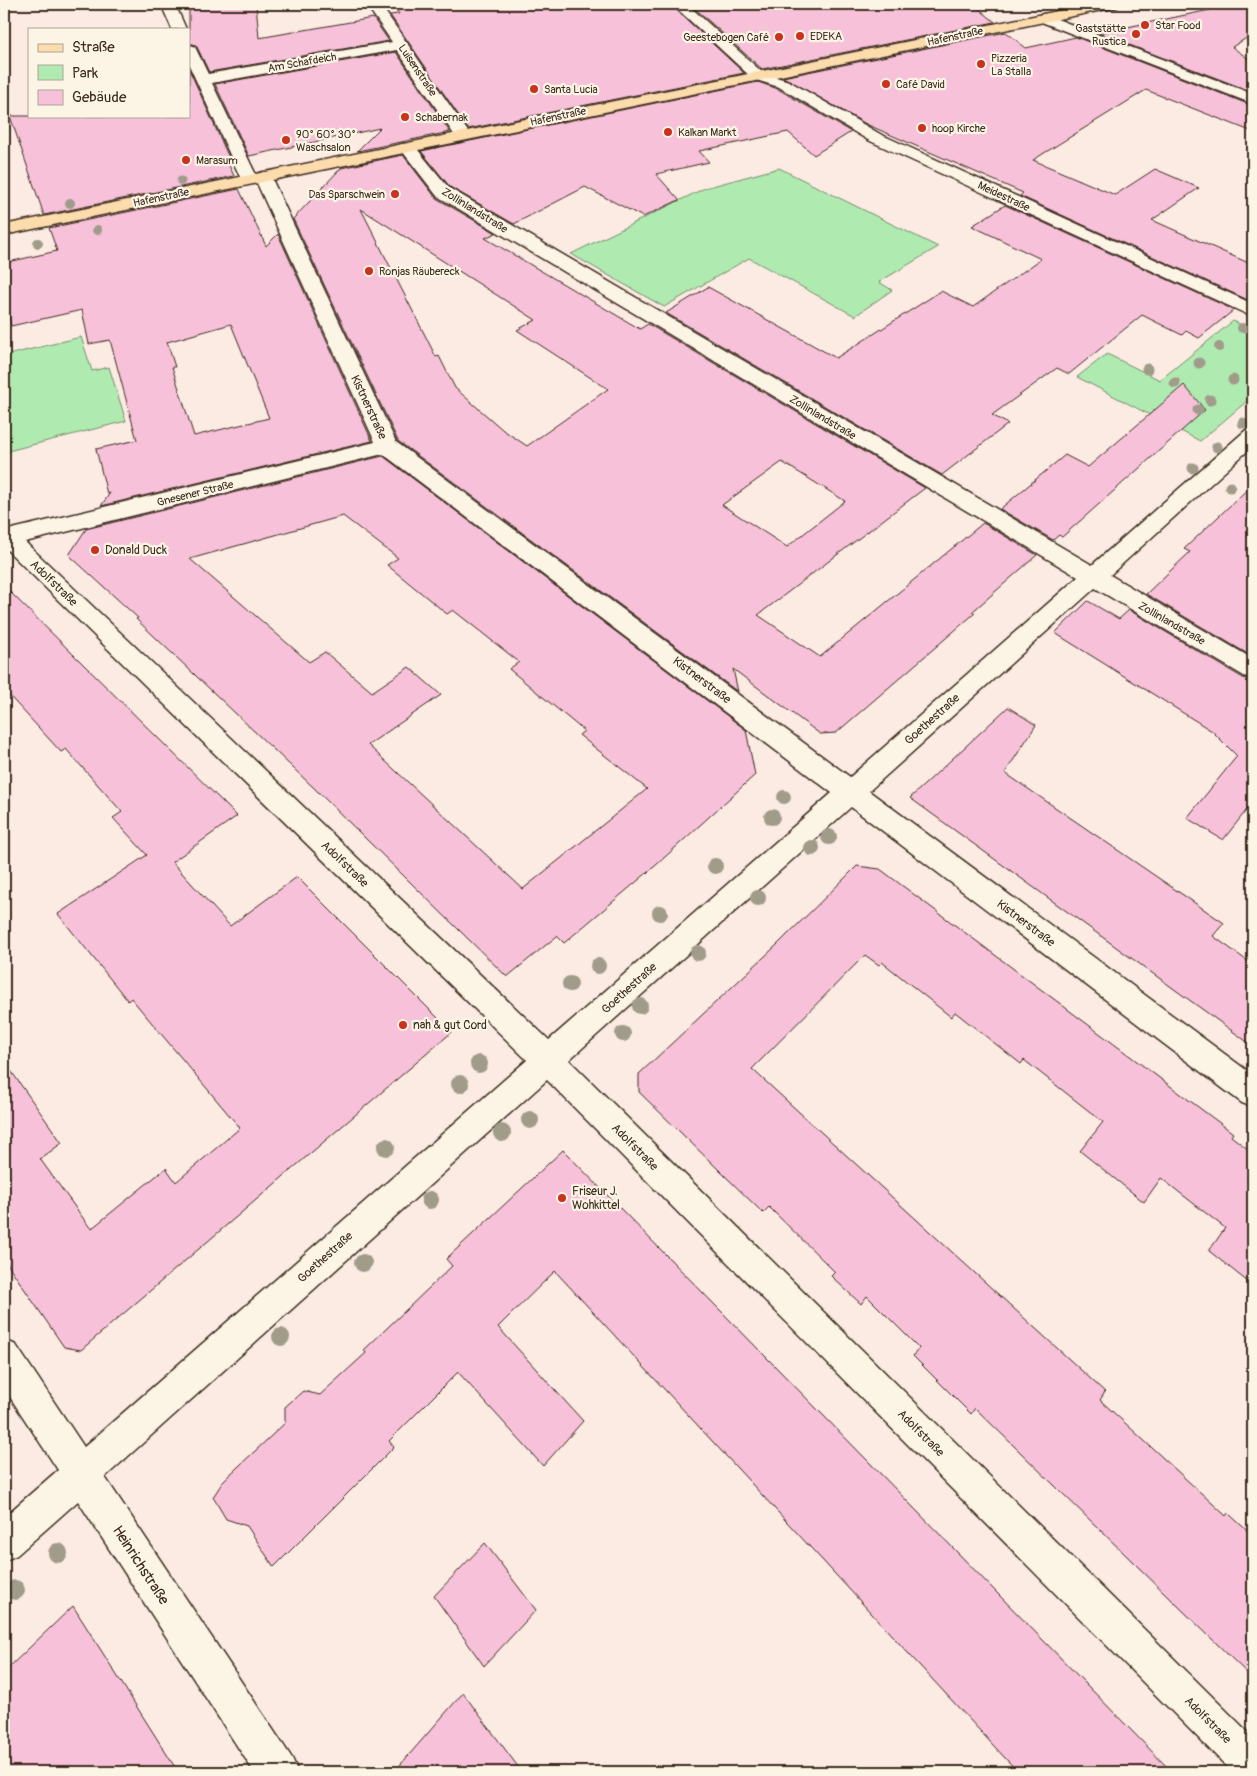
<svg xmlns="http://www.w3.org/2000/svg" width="1257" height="1776" viewBox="0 0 1257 1776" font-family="Pangolin,sans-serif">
	<rect width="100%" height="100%" fill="#fbebe3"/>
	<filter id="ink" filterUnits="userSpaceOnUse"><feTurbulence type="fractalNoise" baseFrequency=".02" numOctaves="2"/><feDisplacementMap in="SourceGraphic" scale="10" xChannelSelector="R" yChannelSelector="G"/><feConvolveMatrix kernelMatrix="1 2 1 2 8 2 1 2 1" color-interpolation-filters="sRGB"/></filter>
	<g filter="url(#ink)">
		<!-- green -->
		<g fill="#afebb0" stroke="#758a67">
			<path d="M779 168 938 247 879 282 892 290 855 316 749 258 664 307 571 254 705 188Z"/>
			<path d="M1233 321 1253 330V396L1200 441 1077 377 1107 354 1160 380Z"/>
			<path d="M81 337 92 371 109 367 126 421 4 452V356Z"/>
		</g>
		<!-- building -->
		<g fill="#f8c1da" stroke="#3b2a1e" fill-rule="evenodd">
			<path d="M189 4H256L259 38 373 18 389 41 209 72 196 45 189 43Z"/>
			<path d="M392 4H670L744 73 468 129 390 15 399 14Z"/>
			<path d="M690 4H973L995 22 762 69Z"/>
			<path d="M1239 4H1253V34L1232 47 1253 62V92L1098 33Z"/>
			<path d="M1006 32 1026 48 1076 37 1253 106V132L1146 90 1033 160 1115 195 1155 169 1199 188 1152 220 1253 265V295L1248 300 1020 196 1023 193 866 124 783 77Z"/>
			<path d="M396 52 450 132 357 151 380 128 249 156 215 84Z"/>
			<path d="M189 69 230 160 227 161 234 176 44 215 10 116H189Z"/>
			<path d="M758 82 778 89 851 132 814 155 788 132 699 151 709 162 656 174 679 200 643 217 585 187 514 224 450 187 421 151Z"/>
			<path d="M403 155 436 198 496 233 485 238 640 329 648 324 925 488 758 615 820 657 983 523 1037 555 972 612 975 613 836 733 820 734 733 669 738 692 398 441 293 219 341 168ZM361 209 536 320 517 330 608 389 527 446 503 430 455 388 439 356 436 357ZM782 462 845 501 787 547 722 505Z"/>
			<path d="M239 189 266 246 278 234 372 441 101 506 110 493 107 494 96 449 137 440 110 340 89 344 82 310 11 326 4 293V263L57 251 49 228ZM231 324 269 418 194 436 172 367H175L167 342Z"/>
			<path d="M1005 205 1234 310 1199 338 1186 331 1182 335 1142 315 1069 374 1057 368 992 415 1008 424 942 475 666 313 708 287 836 358 941 291 973 307 1041 259 972 226Z"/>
			<path d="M1184 385 1205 410 1062 537 1059 535 1053 540 1000 509 1065 455 1088 467Z"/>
			<path d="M383 456 746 730 755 775 654 867 564 943 557 936 507 977 313 787 136 619 138 618 69 555 86 529ZM343 516 398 558 387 565 447 614 453 610 519 662 509 669 584 731 579 735 647 789 523 889 368 745 441 695 409 667 372 692 325 652 309 662 190 559Z"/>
			<path d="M1253 484V657L1146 594 1190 552 1184 549Z"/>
			<path d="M4 586 237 816 172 862 230 926 297 877 452 1032 81 1350 64 1347 4 1259V1061L62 1143 40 1159 91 1229 166 1168 176 1182 240 1128 131 998 128 1001 58 914 147 855 113 818 122 812 66 749 61 752 4 690Z"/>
			<path d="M1088 601 1119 619 1129 610 1243 678 1253 681V802L1223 840 1187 818 1237 756 1212 731 1055 633Z"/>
			<path d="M1008 707 1036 725 1005 773 1224 923 1213 936 1253 965V1046L910 798Z"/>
			<path d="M857 866 880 869 1233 1133 1231 1136 1253 1153V1286L1209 1251 1225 1228 1161 1178 1144 1202 1080 1151 1103 1122 1024 1060 1021 1064 955 1012 951 1017 882 962 879 965 865 955 752 1069 1105 1392 1100 1400 1226 1516 1228 1513 1253 1536V1679L975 1408 971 1414 913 1356 919 1348 867 1296 861 1304 831 1276 835 1272 769 1207 763 1213 639 1092V1074L778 944Z"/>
			<path d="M563 1150 868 1461 1172 1772H1018L555 1271 498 1327 583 1421 543 1466 458 1372 389 1441 394 1447 274 1567 247 1526 226 1519 213 1497 224 1480 285 1423V1407L303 1391 320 1395 366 1353 364 1350 452 1266 446 1259Z"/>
			<path d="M485 1543 536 1610 484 1666 434 1596Z"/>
			<path d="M73 1606 178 1772H4V1672Z"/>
			<path d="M463 1693 522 1772H394Z"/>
		</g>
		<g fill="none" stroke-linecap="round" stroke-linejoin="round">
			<defs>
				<g id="minor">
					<path d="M161 4H175L186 29H172Z"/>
					<path d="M366 4H380L471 136 469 139H457L397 50 212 83 256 175 263 172 269 173 271 177 396 442 850 777 1078 577 437 196 399 147 401 144H413L449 188 1092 565 1246 430 1253 428V446L1110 575 1253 659V679L1244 676 1095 588 869 791 1253 1075V1107L1242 1103 851 807 569 1060 1253 1737V1772H1232L547 1080 105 1477 292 1758 298 1772H254L78 1501 17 1555 4 1561V1517L58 1470 4 1388V1340L16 1345 84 1447 527 1060 4 547V531L375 442 256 181 249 184 243 183 241 179 189 65V45L194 46 196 49 208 74 392 42ZM383 454 832 793 549 1040 25 542Z"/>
					<path d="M672 4H687L763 73 789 81 880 134 1253 304V317L868 140 779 87 753 79Z"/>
					<path d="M1044 14 1253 94V104L1039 21 1037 18 1039 15Z"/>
				</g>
				<path id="major" d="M1092 4H1119L1117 7 1112 8 4 235V225Z"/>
			</defs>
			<!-- minor casing -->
			<use href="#minor" stroke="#3b2a1e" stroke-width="3"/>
			<!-- major casing -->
			<use href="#major" stroke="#3b2a1e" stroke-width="3"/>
			<!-- minor -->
			<use href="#minor" fill="#fcf5e5" fill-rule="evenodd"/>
			<!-- major -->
			<use href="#major" fill="#fcdcac" fill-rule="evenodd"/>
		</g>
		<!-- trees -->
		<g fill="#a19b8a">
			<circle cx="181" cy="181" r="4.5"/>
			<circle cx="70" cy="203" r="5"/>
			<circle cx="97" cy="230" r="5"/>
			<circle cx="38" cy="243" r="5"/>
			<circle cx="1242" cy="328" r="5"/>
			<circle cx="1219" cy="347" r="5"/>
			<circle cx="1199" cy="363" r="5.5"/>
			<circle cx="1147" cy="369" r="5.5"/>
			<circle cx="1233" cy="380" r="5.5"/>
			<circle cx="1175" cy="383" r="5.5"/>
			<circle cx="1210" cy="400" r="5.5"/>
			<circle cx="1198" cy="410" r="5.5"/>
			<circle cx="1243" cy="423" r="5.5"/>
			<circle cx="1217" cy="447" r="5.5"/>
			<circle cx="1193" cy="468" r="5.5"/>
			<circle cx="1230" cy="487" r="5.5"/>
			<circle cx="784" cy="797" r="7"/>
			<circle cx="772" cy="817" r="8"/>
			<circle cx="829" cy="837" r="8"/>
			<circle cx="812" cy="848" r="8"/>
			<circle cx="715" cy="866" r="8"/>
			<circle cx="758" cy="898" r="8"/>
			<circle cx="660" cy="913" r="8"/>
			<circle cx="698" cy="953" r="8"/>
			<circle cx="598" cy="966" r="8"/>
			<circle cx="570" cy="984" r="8"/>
			<circle cx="640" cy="1006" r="8"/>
			<circle cx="623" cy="1034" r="8"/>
			<circle cx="479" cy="1064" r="9"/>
			<circle cx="460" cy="1084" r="9"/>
			<circle cx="530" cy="1120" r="9"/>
			<circle cx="502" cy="1133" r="9"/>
			<circle cx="386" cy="1147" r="9"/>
			<circle cx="430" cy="1200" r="9"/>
			<circle cx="363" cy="1263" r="9"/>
			<circle cx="281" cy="1337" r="9"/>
			<circle cx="58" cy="1553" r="10"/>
			<circle cx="15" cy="1590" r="10"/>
		</g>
	</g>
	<!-- markers -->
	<g fill="#c8321e" stroke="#fcf5e5" stroke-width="2">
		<circle cx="1145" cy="25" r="5"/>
		<circle cx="1136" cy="34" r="5"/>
		<circle cx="800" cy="36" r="5"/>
		<circle cx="779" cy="37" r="5"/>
		<circle cx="981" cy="64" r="5"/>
		<circle cx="886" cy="84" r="5"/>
		<circle cx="534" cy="89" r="5"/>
		<circle cx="405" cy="117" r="5"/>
		<circle cx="922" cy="128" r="5"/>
		<circle cx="668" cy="132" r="5"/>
		<circle cx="286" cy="140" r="5"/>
		<circle cx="186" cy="160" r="5"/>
		<circle cx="395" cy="194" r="5"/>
		<circle cx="369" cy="271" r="5"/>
		<circle cx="95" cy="550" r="5"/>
		<circle cx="403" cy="1025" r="5"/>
		<circle cx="562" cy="1198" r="5"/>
	</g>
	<g text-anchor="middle" stroke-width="4.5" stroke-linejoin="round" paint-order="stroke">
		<!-- far-poi labels -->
		<g font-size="11" fill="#3b2a1e" stroke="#fcf5e5" text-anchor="start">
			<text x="1155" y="29">Star Food</text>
			<text x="1126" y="32" text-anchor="end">Gaststätte<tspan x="1126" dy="13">Rustica</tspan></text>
			<text x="810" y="40">EDEKA</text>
			<text x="769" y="41" text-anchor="end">Geestebogen Café</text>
			<text x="991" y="62">Pizzeria<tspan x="991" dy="13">La Stalla</tspan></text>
			<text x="896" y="88">Café David</text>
			<text x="544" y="93">Santa Lucia</text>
			<text x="415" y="121">Schabernak</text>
			<text x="932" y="132">hoop Kirche</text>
			<text x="678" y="136">Kalkan Markt</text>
			<text x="296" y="138">90° 60° 30°<tspan x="296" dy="13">Waschsalon</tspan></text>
			<text x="196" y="164">Marasum</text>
			<text x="385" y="198" text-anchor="end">Das Sparschwein</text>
			<text x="379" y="275">Ronjas Räubereck</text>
		</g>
		<!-- far-street labels -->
		<g font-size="11" fill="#3b2a1e" stroke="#fcf5e5">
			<text transform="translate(955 36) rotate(-12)" y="4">Hafenstraße</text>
			<text transform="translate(302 62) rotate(-10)" y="4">Am Schafdeich</text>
			<text transform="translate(418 70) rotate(56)" y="4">Luisenstraße</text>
			<text transform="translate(558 116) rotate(-12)" y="4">Hafenstraße</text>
			<text transform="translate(1004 196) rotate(25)" y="4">Meidestraße</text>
			<text transform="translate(161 197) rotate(-12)" y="4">Hafenstraße</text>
			<text transform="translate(475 210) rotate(32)" y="4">Zollinlandstraße</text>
			<text transform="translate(823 417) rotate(31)" y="4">Zollinlandstraße</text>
			<text transform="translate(195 493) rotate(-14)" y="4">Gnesener Straße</text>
			<text transform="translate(1172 623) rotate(30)" y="4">Zollinlandstraße</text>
		</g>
		<!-- street labels -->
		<g font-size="12" fill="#3b2a1e" stroke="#fcf5e5">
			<text transform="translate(369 407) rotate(65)" y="4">Kistnerstraße</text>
			<text transform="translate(54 583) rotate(44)" y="4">Adolfstraße</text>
			<text transform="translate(702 680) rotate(37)" y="4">Kistnerstraße</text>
			<text transform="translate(932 719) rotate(-42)" y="4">Goethestraße</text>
			<text transform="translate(345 864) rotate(44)" y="4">Adolfstraße</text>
			<text transform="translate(1026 923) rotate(37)" y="4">Kistnerstraße</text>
			<text transform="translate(629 988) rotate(-42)" y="4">Goethestraße</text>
			<text transform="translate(635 1147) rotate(45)" y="4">Adolfstraße</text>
			<text transform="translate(325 1257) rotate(-42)" y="4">Goethestraße</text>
			<text transform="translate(921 1433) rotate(45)" y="4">Adolfstraße</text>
			<text transform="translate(1208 1720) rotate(45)" y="4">Adolfstraße</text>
		</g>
		<!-- poi labels -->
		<g font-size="12" fill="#3b2a1e" stroke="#fcf5e5" text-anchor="start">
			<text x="105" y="554">Donald Duck</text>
			<text x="413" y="1029">nah &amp; gut Cord</text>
			<text x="572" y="1195">Friseur J.<tspan x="572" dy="14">Wohkittel</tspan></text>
		</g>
		<!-- near-street labels -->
		<g font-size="15" fill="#3b2a1e" stroke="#fcf5e5">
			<text transform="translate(141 1565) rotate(57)" y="5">Heinrichstraße</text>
		</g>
	</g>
	<!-- margin -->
	<rect width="1257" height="1776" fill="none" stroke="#fcf5e5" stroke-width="20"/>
	<rect x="10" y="10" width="1237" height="1756" fill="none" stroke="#3b2a1e" stroke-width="2" filter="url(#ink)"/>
	<!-- legend -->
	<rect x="28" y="28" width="162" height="90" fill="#fcf5e5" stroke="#afa495"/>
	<rect x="38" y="44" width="25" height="8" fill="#fcdcac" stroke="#afa495"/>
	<text x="72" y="52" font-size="15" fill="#3b2a1e">Straße</text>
	<rect x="38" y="65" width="25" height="15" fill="#afebb0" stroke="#afa495"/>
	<text x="72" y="78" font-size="15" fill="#3b2a1e">Park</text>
	<rect x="38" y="90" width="25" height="15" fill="#f8c1da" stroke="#afa495"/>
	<text x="72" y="102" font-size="15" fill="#3b2a1e">Gebäude</text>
</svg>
